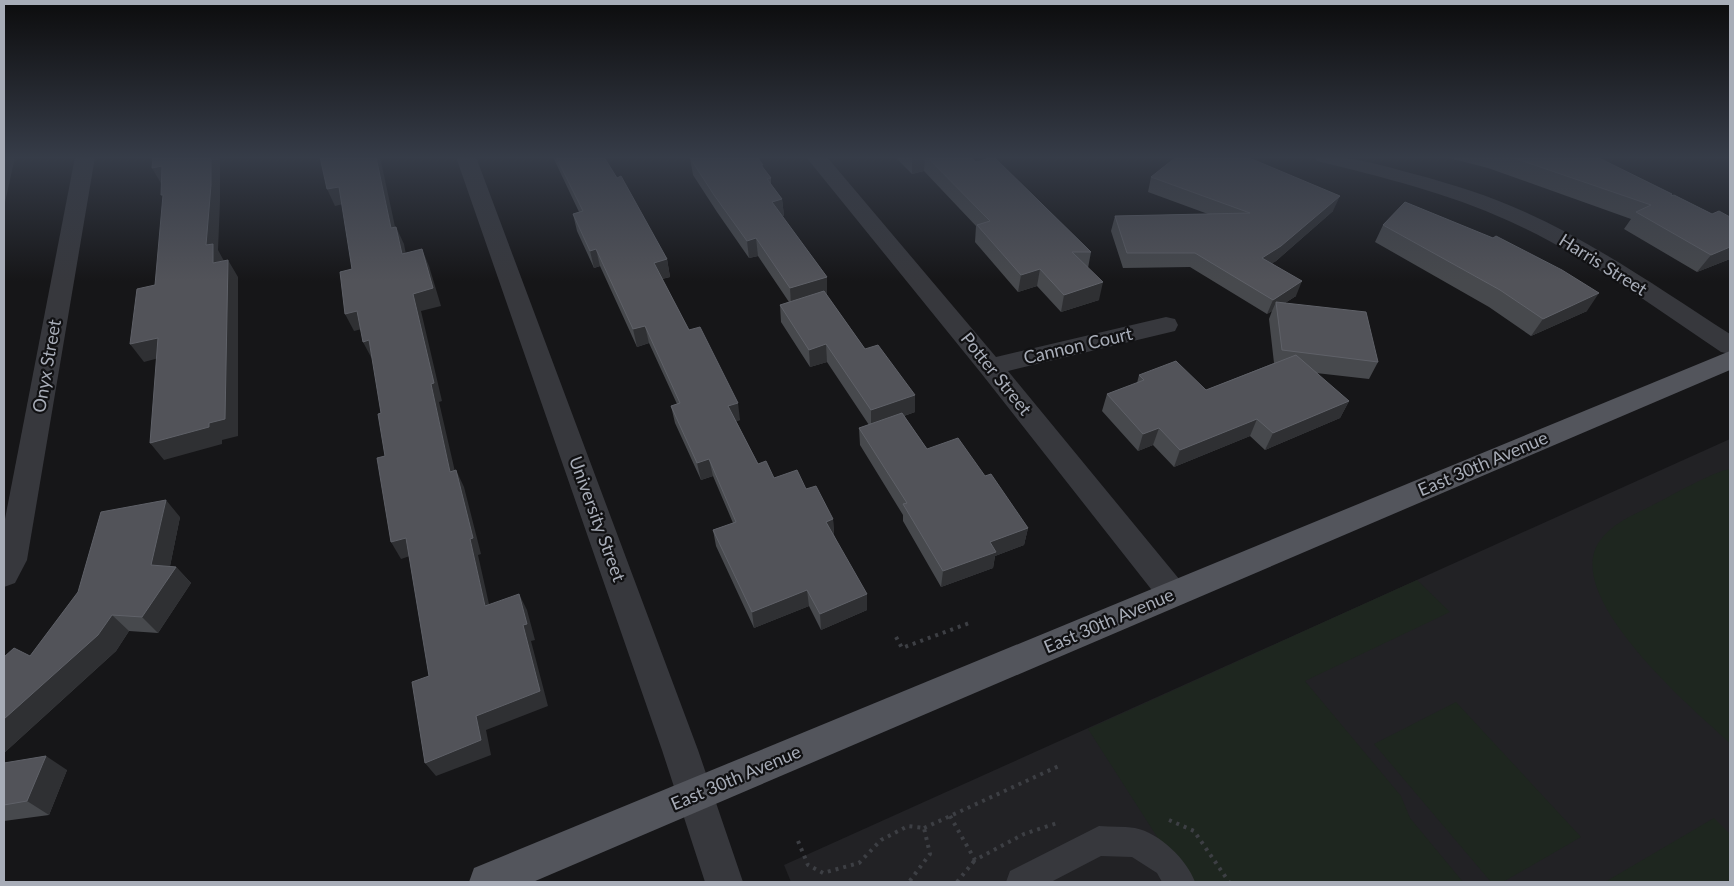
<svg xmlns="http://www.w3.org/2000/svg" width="1734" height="886" viewBox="0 0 1734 886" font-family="Lato,sans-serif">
	<rect width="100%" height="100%" fill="#161618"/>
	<!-- built -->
	<path fill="#222225" d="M1730 439V882H791L784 865Z"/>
	<!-- green -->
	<g fill="#1e261f">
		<path d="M1730 469V743C1693 709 1562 598 1599 542 1612 523 1632 516 1651 506 1669 497 1714 471 1730 469Z"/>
		<path d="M1417 580 1450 612 1305 681 1401 796 1410 818 1463 882H1186L1088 729Z"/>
		<path d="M1456 702 1581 837 1503 882H1491L1374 744Z"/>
		<path d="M1714 818 1730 834V882H1605Z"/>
	</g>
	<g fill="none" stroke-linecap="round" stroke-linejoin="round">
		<!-- path -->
		<g stroke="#3d3f44" stroke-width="4" stroke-dasharray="3 5" stroke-linecap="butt">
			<path d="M896 637 902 648 972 622"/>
			<path d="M950 816 975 860 1024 834 1060 822"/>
			<path d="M1169 820 1194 831 1229 882"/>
			<path d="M924 828 1061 765"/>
			<path d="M798 841 808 865 823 873 859 863 881 840 908 826 924 828 930 854 909 882"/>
			<path d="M957 882 975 860"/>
		</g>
		<!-- service -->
		<path fill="#37383d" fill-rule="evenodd" d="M1099 826C1111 827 1123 826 1135 828 1160 833 1187 860 1195 882H1162L1157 873 1132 857 1101 856 1051 882H1006L1010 871Z"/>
		<!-- minor -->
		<g fill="#37383d" fill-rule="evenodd">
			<path d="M75 157H95L27 560 15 583 4 587V524Z"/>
			<path d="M456 157H476L698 750 743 882H705L662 750Z"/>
			<path d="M806 157H827L996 357 1166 317 1175 319 1178 325 1175 331 1008 371 1184 585 1189 594 1184 603 1173 607 1162 603 981 373Z"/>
			<path d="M1314 157C1349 155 1381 165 1414 174 1452 184 1490 196 1525 212 1598 245 1663 291 1730 334V354L1721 352C1652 306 1585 255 1509 221 1448 193 1382 177 1317 161Z"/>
		</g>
		<!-- primary -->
		<path fill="#53555c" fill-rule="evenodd" d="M1730 351V370L533 882H469L474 868Z"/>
	</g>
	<!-- wall -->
	<g fill="#47494d">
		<path d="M553 157H604L667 259 670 277 662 279 689 330 740 420 736 421 758 464 774 478 806 489 833 519 834 535 867 610 821 630 809 606 754 628 716 546 713 530 733 523 713 476 701 480 675 423 671 406 677 404 649 343 637 347 600 266 594 268 577 231 573 214 579 212Z"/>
		<path d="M694 157H757L764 169 771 178V184L782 199 784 216H782L827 277V294H826L865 349 915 412 904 416 927 449 985 476 1028 528 1024 545 995 556 993 568 941 587 903 521V515L860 445 859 428 869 425 827 362 810 367 781 322 780 305 789 302 758 256 749 258 717 212 693 175 690 158 695 157Z"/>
		<path d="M895 157H971L976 162 1091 252 1088 268 1099 300 1061 312 1037 286 1018 292 975 242 976 226 924 171 912 174Z"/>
		<path d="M1450 157H1597L1671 196 1730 259 1697 272 1624 229 1631 219 1488 168 1449 158Z"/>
		<path d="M1151 177 1333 211 1276 261 1272 263 1296 296 1285 303 1378 362 1369 379 1316 373 1349 401 1340 418 1265 450 1250 436 1174 467 1153 445 1138 451 1102 411 1107 394 1137 383 1139 375 1206 390 1274 363 1269 319 1272 311 1267 314 1190 267 1123 268 1111 231 1115 216 1208 214 1148 192Z"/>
		<path d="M1383 225 1587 311 1531 336 1489 307 1375 242Z"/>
		<path d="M180 517 170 566 176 567 191 583 158 633 129 631 116 651 4 753V657L30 656Z"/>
		<path d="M4 763 67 770 49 815 4 821Z"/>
	</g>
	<!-- shaded-wall -->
	<g fill="#2f3033">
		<path d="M4 157H15L4 207Z"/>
		<path d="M211 157H220V201L218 250 224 261 213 263 206 245Z"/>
		<path d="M376 157H380L399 245 391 228Z"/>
		<path d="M915 157H925L924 171 912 174V158Z"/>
		<path d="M162 166V185L152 168Z"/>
		<path d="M339 187 347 203 335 206 327 189Z"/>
		<path d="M1340 196 1333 211 1276 261 1257 273 1262 258Z"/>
		<path d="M782 199 784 216 773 219 772 202Z"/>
		<path d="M396 227 404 244 409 271 402 254Z"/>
		<path d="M756 238 758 256 749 258 747 241Z"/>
		<path d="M1730 247V259L1697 272 1711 255Z"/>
		<path d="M422 249 429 266 441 306 421 311 442 401 439 402 459 489 450 472 431 384 413 294Z"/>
		<path d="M596 249 600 266 594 268 590 251Z"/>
		<path d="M667 259 670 277 657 280 654 263Z"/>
		<path d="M228 260 238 277V436L222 440V444L164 460 150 443Z"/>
		<path d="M1040 269 1037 286 1018 292 1021 275Z"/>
		<path d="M827 277V294L791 305 790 288Z"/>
		<path d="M1302 281 1296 296 1277 308 1276 302 1272 311 1267 314 1273 300Z"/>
		<path d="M1103 282 1099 300 1061 312 1064 295Z"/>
		<path d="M1599 293 1587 311 1531 336 1543 319Z"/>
		<path d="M357 311 366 328 354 331 345 314Z"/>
		<path d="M645 326 649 343 637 347 633 329Z"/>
		<path d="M158 338 170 355 144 362 130 344Z"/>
		<path d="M369 340 372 359 363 342Z"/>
		<path d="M826 344 827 362 810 367 809 350Z"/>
		<path d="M915 395V412L871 427V410Z"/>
		<path d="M1349 401 1340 418 1265 450 1273 433Z"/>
		<path d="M738 403 740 420 731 423 728 406Z"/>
		<path d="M1257 419 1250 436 1174 467 1180 450Z"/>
		<path d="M1159 428 1153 445 1138 451 1143 434Z"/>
		<path d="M709 459 713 476 701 480 697 463Z"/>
		<path d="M456 470 464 487 481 554 478 555 493 622 485 606 470 539Z"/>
		<path d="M166 500 180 517 167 581 176 567 191 583 158 633 142 617 151 565Z"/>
		<path d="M833 519 834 536 826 522Z"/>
		<path d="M1028 528 1024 545 995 556 993 568 941 587 943 571 990 542Z"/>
		<path d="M406 538 416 554 401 559 391 542Z"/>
		<path d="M807 590 809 606 754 628 752 612Z"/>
		<path d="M519 594 527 610 535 640 531 641 548 706 486 730 491 755 436 776 425 763 476 716 523 625Z"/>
		<path d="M867 594V610L821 630 820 614Z"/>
		<path d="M112 615 129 631 116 651 4 753V719Z"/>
		<path d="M46 756 67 770 49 815 27 801Z"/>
	</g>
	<!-- building -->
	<g fill="#525359" stroke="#5f6168">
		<path d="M153 157H211V185L206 245 213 244V263L228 260 225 419 209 423V427L150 443 158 338 130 344 137 289 155 285 163 195H161L162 166 152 168Z"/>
		<path d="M320 157H376L391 228 396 227 402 254 422 249 433 288 413 294 434 383 431 384 450 472 456 470 473 538 470 539 485 606 519 594 527 624 523 625 540 691 476 716 481 740 425 763 412 682 429 676 406 538 391 542 377 458 385 456 378 414 381 413 369 340 363 342 357 311 345 314 340 272 352 269 339 187 327 189Z"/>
		<path d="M556 157H604L617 178 621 176 667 259 654 263 689 330 700 327 738 403 728 406 758 464 766 461 774 478 797 470 806 489 816 486 833 519 826 522 867 594 820 614 807 590 752 612 713 530 736 522 709 459 697 463 671 406 680 403 645 326 633 329 596 249 590 251 573 214 583 211Z"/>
		<path d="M697 157H757L763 165H761L771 178 767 179 782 199 772 202 827 277 790 288 756 238 747 241 714 195 690 158Z"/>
		<path d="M927 157H971L976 162 994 157 1091 252H1072L1103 282 1064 295 1040 269 1021 275 977 225 990 221Z"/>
		<path d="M1176 157H1231L1233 158V157H1247L1340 196 1281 246 1262 258 1302 281 1273 300 1195 253H1127L1115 216 1250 213 1151 177Z"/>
		<path d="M1511 157H1597L1672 194 1671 196 1674 195 1712 214 1719 211 1730 217V247L1711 255 1636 212 1651 205Z"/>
		<path d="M1405 202 1493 238 1496 236 1562 270 1599 293 1543 319 1500 290 1383 225Z"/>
		<path d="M824 291 865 349 878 345 915 395 871 410 826 344 809 350 780 305Z"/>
		<path d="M1276 302 1366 312 1378 362 1282 350Z"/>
		<path d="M1296 355 1349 401 1273 433 1257 419 1180 450 1159 428 1143 434 1107 394 1144 380 1139 375 1176 361 1206 390Z"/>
		<path d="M902 413 927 449 958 438 985 476 991 474 1028 528 990 542 996 552 943 571 903 504 907 503 859 428Z"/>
		<path d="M166 500 151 565 176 567 142 617 112 615 98 635 4 719V657L14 648 30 656 78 592 101 512Z"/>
		<path d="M46 756 27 801 4 805V763Z"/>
	</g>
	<!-- sky -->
	<linearGradient id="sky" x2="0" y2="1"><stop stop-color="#0c0c0d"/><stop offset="0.56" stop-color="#363c48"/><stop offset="1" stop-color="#363c48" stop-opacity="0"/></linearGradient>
	<rect width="1734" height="281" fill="url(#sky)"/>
	<g text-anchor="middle" stroke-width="4.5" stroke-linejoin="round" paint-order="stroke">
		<!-- street labels -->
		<g font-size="18" fill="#a8adb8" stroke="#111113">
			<text transform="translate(1603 265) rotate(32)" y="6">Harris Street</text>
			<text transform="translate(1078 346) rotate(-13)" y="6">Cannon Court</text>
			<text transform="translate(47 366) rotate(-80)" y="6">Onyx Street</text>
			<text transform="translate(996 374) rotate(51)" y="6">Potter Street</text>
			<text transform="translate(1483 464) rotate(-23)" y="6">East 30th Avenue</text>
			<text transform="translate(597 519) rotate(70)" y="6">University Street</text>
			<text transform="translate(1109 621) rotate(-23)" y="6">East 30th Avenue</text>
			<text transform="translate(736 778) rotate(-23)" y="6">East 30th Avenue</text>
		</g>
	</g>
	<!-- border -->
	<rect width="1734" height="886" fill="none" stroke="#a8adb8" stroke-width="10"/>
</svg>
